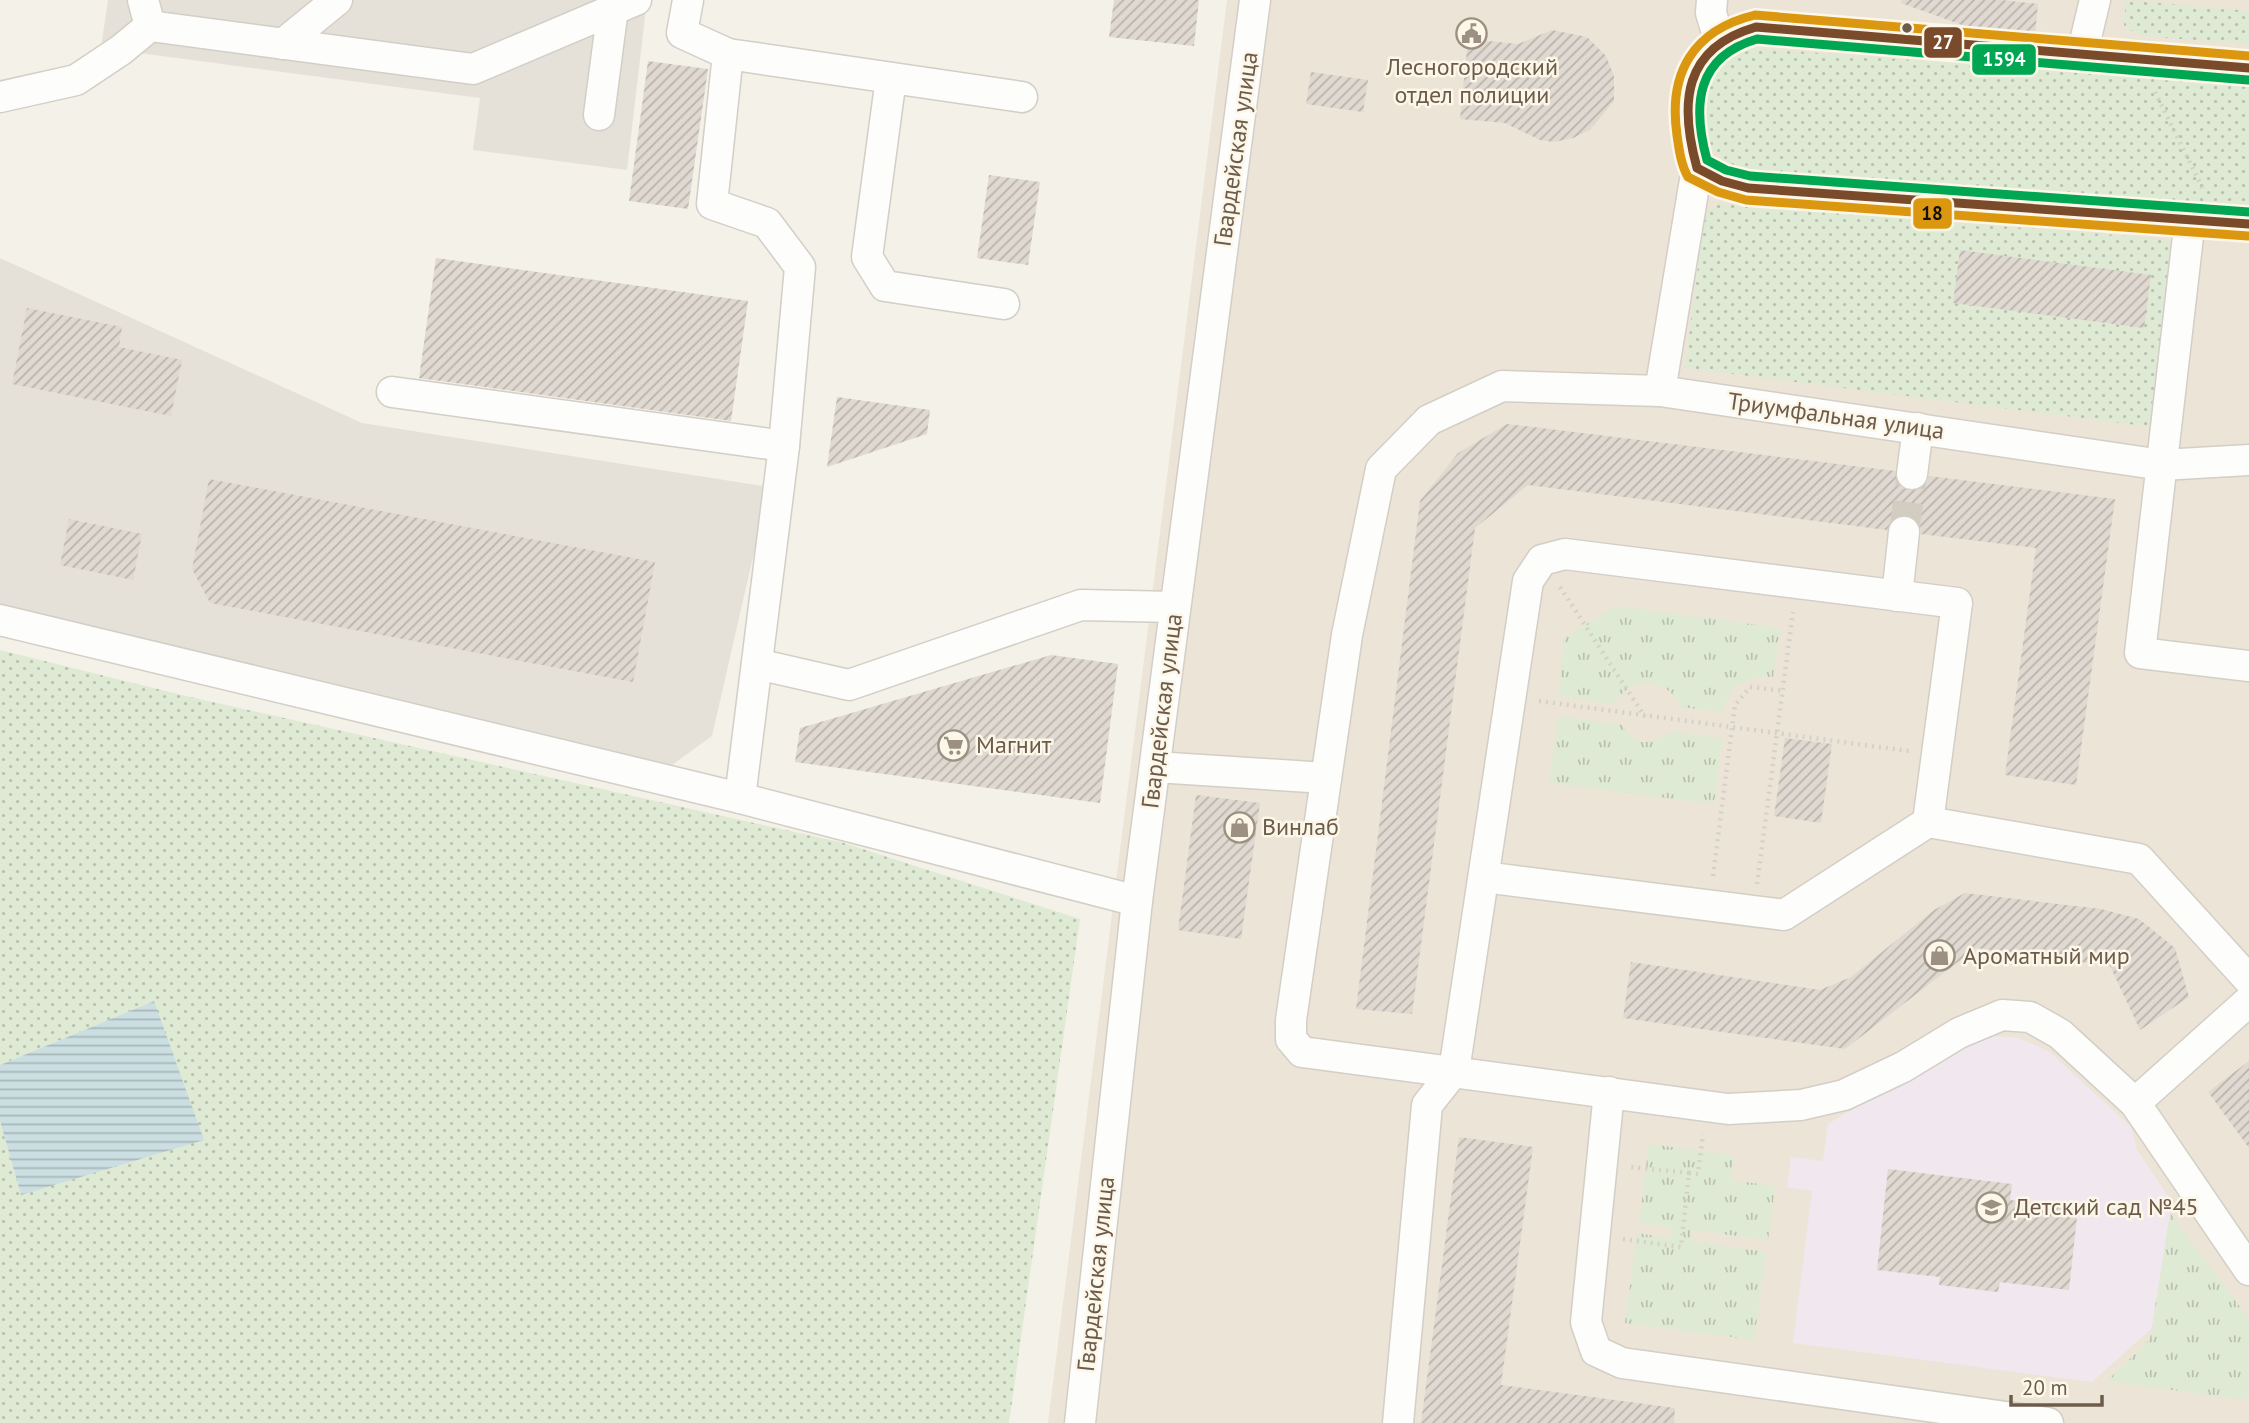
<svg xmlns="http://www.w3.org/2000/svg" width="2249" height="1423" viewBox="0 0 2249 1423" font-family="'PT Sans',sans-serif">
	<defs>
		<pattern id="grass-dots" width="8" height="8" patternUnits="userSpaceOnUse" patternTransform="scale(1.75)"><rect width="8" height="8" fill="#dfead4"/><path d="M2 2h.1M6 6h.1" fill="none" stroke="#b9c1ae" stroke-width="1.8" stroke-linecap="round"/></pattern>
		<pattern id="park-tufts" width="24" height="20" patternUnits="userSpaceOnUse" patternTransform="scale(1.75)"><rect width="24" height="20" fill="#dfead4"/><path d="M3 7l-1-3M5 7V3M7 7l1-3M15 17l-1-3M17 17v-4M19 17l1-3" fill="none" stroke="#b9c1ae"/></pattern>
		<pattern id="water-rules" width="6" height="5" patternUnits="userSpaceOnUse" patternTransform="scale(1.75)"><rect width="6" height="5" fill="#cbdee2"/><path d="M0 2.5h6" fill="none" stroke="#a9b7b9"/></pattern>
		<pattern id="building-hatch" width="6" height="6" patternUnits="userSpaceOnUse" patternTransform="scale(1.75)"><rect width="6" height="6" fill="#e0d9d1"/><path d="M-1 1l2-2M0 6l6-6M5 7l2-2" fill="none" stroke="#bab3ac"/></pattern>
	</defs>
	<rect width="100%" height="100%" fill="#f4f1e8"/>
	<!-- residential -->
	<path fill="#ece4d6" d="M1227 0H2249V1423H1048Z"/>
	<!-- industrial -->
	<g fill="#e5e1d9">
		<path d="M108 0H647L627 170 473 150 480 98 101 48Z"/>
		<path d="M0 258 362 423 769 487 712 736 672 765 0 609Z"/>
	</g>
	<!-- education -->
	<path fill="#f1e8ef" d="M1983 1035 2019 1038 2050 1052 2131 1127 2137 1150 2172 1202 2152 1328 2092 1382 1793 1343 1812 1191 1787 1187 1791 1157 1823 1161 1828 1124 1951 1049Z"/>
	<!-- grass -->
	<g fill="url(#grass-dots)">
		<path d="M2126 0 2249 11V44L2141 36 2124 26Z"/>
		<path d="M1755 48 2249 86V209L1768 178C1757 174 1742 171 1732 165 1694 142 1693 91 1726 62 1733 55 1746 52 1755 48Z"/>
		<path d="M1720 204 2166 239 2173 252 2152 427 1685 368 1705 212Z"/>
		<path d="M0 650 186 696 844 843 1080 919 1009 1423H0V1121L21 1195 154 1001 0 1065Z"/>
	</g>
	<!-- park -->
	<g fill="url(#park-tufts)">
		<path d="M1616 606 1780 628 1773 677C1747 675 1729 686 1722 712L1682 707C1666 677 1631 674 1614 704L1558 696 1564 638Z"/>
		<path d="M1558 716 1623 725C1632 746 1655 747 1669 731L1722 738 1714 804 1549 783Z"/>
		<path d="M1649 1144 1734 1155 1731 1180 1775 1186 1768 1240 1692 1230 1691 1241 1766 1252 1754 1340 1625 1323 1637 1233 1669 1238 1671 1227 1639 1222Z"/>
		<path d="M2170 1213 2249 1319 2246 1400 2107 1381 2150 1339Z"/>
	</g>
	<!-- water -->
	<path fill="url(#water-rules)" d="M154 1001 204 1140 21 1195 0 1121V1065Z"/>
	<!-- building -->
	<g fill="url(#building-hatch)">
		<path d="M1114 0H1199L1194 46 1109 37Z"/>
		<path d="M1902 0H2001L2038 4 2035 33 1965 26 1901 3Z"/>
		<path d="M1552 30 1587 37 1606 56 1614 76V101L1590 130 1573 138 1554 142 1540 140 1505 123 1460 119 1468 39 1518 44Z"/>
		<path d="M648 61 708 69 688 209 629 201Z"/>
		<path d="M1311 72 1368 80 1363 112 1306 104Z"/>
		<path d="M989 175 1040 182 1028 265 977 258Z"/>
		<path d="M1960 250 2151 275 2144 328 1953 303Z"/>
		<path d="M436 258 748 301 731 421 419 378Z"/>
		<path d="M27 308 122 327 119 347 182 360 171 416 12 384Z"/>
		<path d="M837 397 930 410 927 434 827 467Z"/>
		<path d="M1507 424 1895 471 1901 487 1910 491 1925 485 1929 476 2115 499 2076 785 2005 775 2036 548 1921 534 1920 524 1907 515 1896 516 1887 530 1528 485 1475 528 1412 1014 1356 1009 1420 501 1458 453Z"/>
		<path d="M209 479 655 562 633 682 210 603 192 569Z"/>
		<path d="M69 519 142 534 133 580 60 565Z"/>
		<path d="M1051 655 1118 664 1100 803 795 762 800 728Z"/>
		<path d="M1785 738 1832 744 1821 823 1774 816Z"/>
		<path d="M1196 795 1260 803 1241 939 1178 930Z"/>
		<path d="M1965 893 2101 909 2139 919 2175 948 2189 997 2140 1030 2110 966 1976 948 1845 1049 1623 1018 1631 962 1820 990 1851 977 1934 910Z"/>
		<path d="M2249 1061V1148L2208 1092Z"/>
		<path d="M1459 1137 1533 1147 1501 1385 1675 1408 1674 1423H1421Z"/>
		<path d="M1888 1169 2012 1184 2010 1200 2078 1208 2069 1290 2000 1282 1998 1292 1939 1285 1940 1277 1877 1270Z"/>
	</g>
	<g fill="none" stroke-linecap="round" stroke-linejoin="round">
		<!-- minor-tunnel -->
		<path stroke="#d2ccc1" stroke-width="30" stroke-dasharray="30 15" stroke-linecap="butt" d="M1904 532 1912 474"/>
		<defs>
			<g id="minor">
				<path d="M143 0 150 26"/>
				<path d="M688 0 682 33 728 54 712 204 767 223 800 267 784 446"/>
				<path d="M1712 0 1711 13 1719 39"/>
				<path d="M283 44 337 0"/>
				<path d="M728 54 1022 97"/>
				<path d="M2082 54 2095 0"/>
				<path d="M891 78 867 257 885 286 1004 304"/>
				<path d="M0 97 76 80 121 50 150 26 473 69 636 0"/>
				<path d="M599 115 614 0"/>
				<path d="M1697 168 1722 181 1748 188 2249 224"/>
				<path d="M2190 219 2140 653 2249 666"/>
				<path d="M1660 391 1697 168C1677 109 1684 38 1756 27L2249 68"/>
				<path d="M392 392 784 446 740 798"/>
				<path d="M2249 460 2162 465 1660 391 1502 386 1429 420 1381 469 1347 635 1291 1020V1039L1302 1052 1728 1109 1801 1105 1844 1095 1903 1067 1959 1033 2002 1015 2030 1017 2060 1034 2135 1103 2249 1270"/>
				<path d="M1912 474 1918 428"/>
				<path d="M1897 596 1904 532"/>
				<path d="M0 620 740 798 1137 901"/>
				<path d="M757 664 849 685 1081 605 1175 607"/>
				<path d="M1155 767 1326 778"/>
				<path d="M1928 822 2139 859 2249 980"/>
				<path d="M1609 1092 1586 1322 1596 1351 1622 1363 2048 1423"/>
				<path d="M2135 1103 2249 1001"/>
				<path d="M1080 1423 1137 901 1255 0"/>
				<path d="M1398 1423 1427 1105 1454 1071 1528 581 1542 560 1565 554 1957 603 1928 822 1784 915 1484 877"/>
			</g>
		</defs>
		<!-- minor casing -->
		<use href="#minor" stroke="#d3cec6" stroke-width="33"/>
		<!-- path -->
		<g stroke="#d5d0ca" stroke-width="4.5" stroke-dasharray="2 5" stroke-linecap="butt">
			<path d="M2155 92 2204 191"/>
			<path d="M1560 587 1645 717"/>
			<path d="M1539 701 1909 751"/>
			<path d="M1713 876 1735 705 1750 687 1784 691"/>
			<path d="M1757 884 1793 612"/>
			<path d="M1689 1173 1698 1174 1703 1134"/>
			<path d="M1623 1239 1681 1247 1689 1173 1631 1167"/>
		</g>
		<!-- minor -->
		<use href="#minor" stroke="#fdfdfc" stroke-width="30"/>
		<defs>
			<path id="bus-1" d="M2249 68 1756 27C1683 48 1679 103 1697 168L1722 181 1748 188 2249 224"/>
			<path id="bus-2" d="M2248 236 1746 200 1718 192 1688 177C1681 165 1679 149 1677 135 1668 73 1693 30 1755 15L2249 56"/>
			<path id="bus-3" d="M2248 80 1757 39C1696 57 1692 105 1707 160L1726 170 1750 176 2249 212"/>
		</defs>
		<!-- bus-1 casing -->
		<use href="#bus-1" stroke="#fcf7e8" stroke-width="14"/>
		<!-- bus-2 casing -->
		<use href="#bus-2" stroke="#fcf7e8" stroke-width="14"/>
		<!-- bus-3 casing -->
		<use href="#bus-3" stroke="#fcf7e8" stroke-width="14"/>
		<!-- bus-1 -->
		<use href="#bus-1" stroke="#7a4b2a" stroke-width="9"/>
		<!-- bus-2 -->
		<use href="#bus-2" stroke="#db970f" stroke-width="9"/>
		<!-- bus-3 -->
		<use href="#bus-3" stroke="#00a651" stroke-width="9"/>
	</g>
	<!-- icons -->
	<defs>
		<symbol id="civic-ring" viewBox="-11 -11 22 22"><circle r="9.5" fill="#fcf7e8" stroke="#9c9083" stroke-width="1.5"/><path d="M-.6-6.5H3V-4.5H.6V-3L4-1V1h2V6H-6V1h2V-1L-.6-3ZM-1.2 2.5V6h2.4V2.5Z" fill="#9c9083"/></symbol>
		<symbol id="supermarket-ring" viewBox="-11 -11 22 22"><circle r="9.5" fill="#fcf7e8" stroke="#9c9083" stroke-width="1.5"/><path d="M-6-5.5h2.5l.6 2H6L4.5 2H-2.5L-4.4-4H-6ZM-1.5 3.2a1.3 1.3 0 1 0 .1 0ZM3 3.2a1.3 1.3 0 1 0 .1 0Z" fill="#9c9083"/></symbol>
		<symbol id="shop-ring" viewBox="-11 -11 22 22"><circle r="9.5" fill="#fcf7e8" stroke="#9c9083" stroke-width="1.5"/><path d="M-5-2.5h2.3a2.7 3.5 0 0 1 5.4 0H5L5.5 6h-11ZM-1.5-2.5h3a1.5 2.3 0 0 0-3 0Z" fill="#9c9083"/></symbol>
		<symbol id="school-ring" viewBox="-11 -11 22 22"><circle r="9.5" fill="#fcf7e8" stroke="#9c9083" stroke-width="1.5"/><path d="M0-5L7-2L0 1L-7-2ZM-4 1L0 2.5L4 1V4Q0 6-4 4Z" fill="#9c9083"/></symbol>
	</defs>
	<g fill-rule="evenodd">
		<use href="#civic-ring" x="1454" y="16" width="35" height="35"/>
		<use href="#supermarket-ring" x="936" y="728" width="35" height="35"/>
		<use href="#shop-ring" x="1222" y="810" width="35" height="35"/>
		<use href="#shop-ring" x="1922" y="938" width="35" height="35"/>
		<use href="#school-ring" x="1974" y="1190" width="35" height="35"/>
	</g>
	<!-- markers -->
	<circle fill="#6d5c4c" stroke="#fcf7e8" stroke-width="2.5" cx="1907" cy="28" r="6"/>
	<g text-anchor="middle" stroke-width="5" stroke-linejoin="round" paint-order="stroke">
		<!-- poi labels -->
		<g font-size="24" fill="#6d5c4c" stroke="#fcf7e8" text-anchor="start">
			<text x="1472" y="75" text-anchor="middle">Лесногородский<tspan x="1472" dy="28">отдел полиции</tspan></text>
			<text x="976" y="753">Магнит</text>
			<text x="1262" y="835">Винлаб</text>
			<text x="1963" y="964">Ароматный мир</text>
			<text x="2014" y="1215">Детский сад №45</text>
		</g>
		<!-- street labels -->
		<g font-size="24" fill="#6d5c4c" stroke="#fcf7e8">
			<text transform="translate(1236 149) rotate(-82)" y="8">Гвардейская улица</text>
			<text transform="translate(1836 416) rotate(8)" y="8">Триумфальная улица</text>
			<text transform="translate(1162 711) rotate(-83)" y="8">Гвардейская улица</text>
			<text transform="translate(1096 1274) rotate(-84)" y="8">Гвардейская улица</text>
		</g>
	</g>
	<g stroke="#fcf7e8" stroke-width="2.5">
		<rect x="1923" y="26" width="40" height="33" rx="7" fill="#7a4b2a"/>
		<rect x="1971" y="43" width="66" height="33" rx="7" fill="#00a651"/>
		<rect x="1912" y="197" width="41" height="33" rx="7" fill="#db970f"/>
	</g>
	<g font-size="19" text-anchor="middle" font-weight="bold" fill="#fff">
		<text x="1943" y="49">27</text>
		<text x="2004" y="66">1594</text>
	</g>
	<g font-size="19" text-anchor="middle" font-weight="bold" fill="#111">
		<text x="1932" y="220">18</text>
	</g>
	<!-- scale -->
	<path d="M2011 1395v10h91v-10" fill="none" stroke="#6d5c4c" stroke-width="3.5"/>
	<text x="2022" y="1395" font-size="21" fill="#6d5c4c" stroke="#fcf7e8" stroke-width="5" paint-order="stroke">20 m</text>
</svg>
